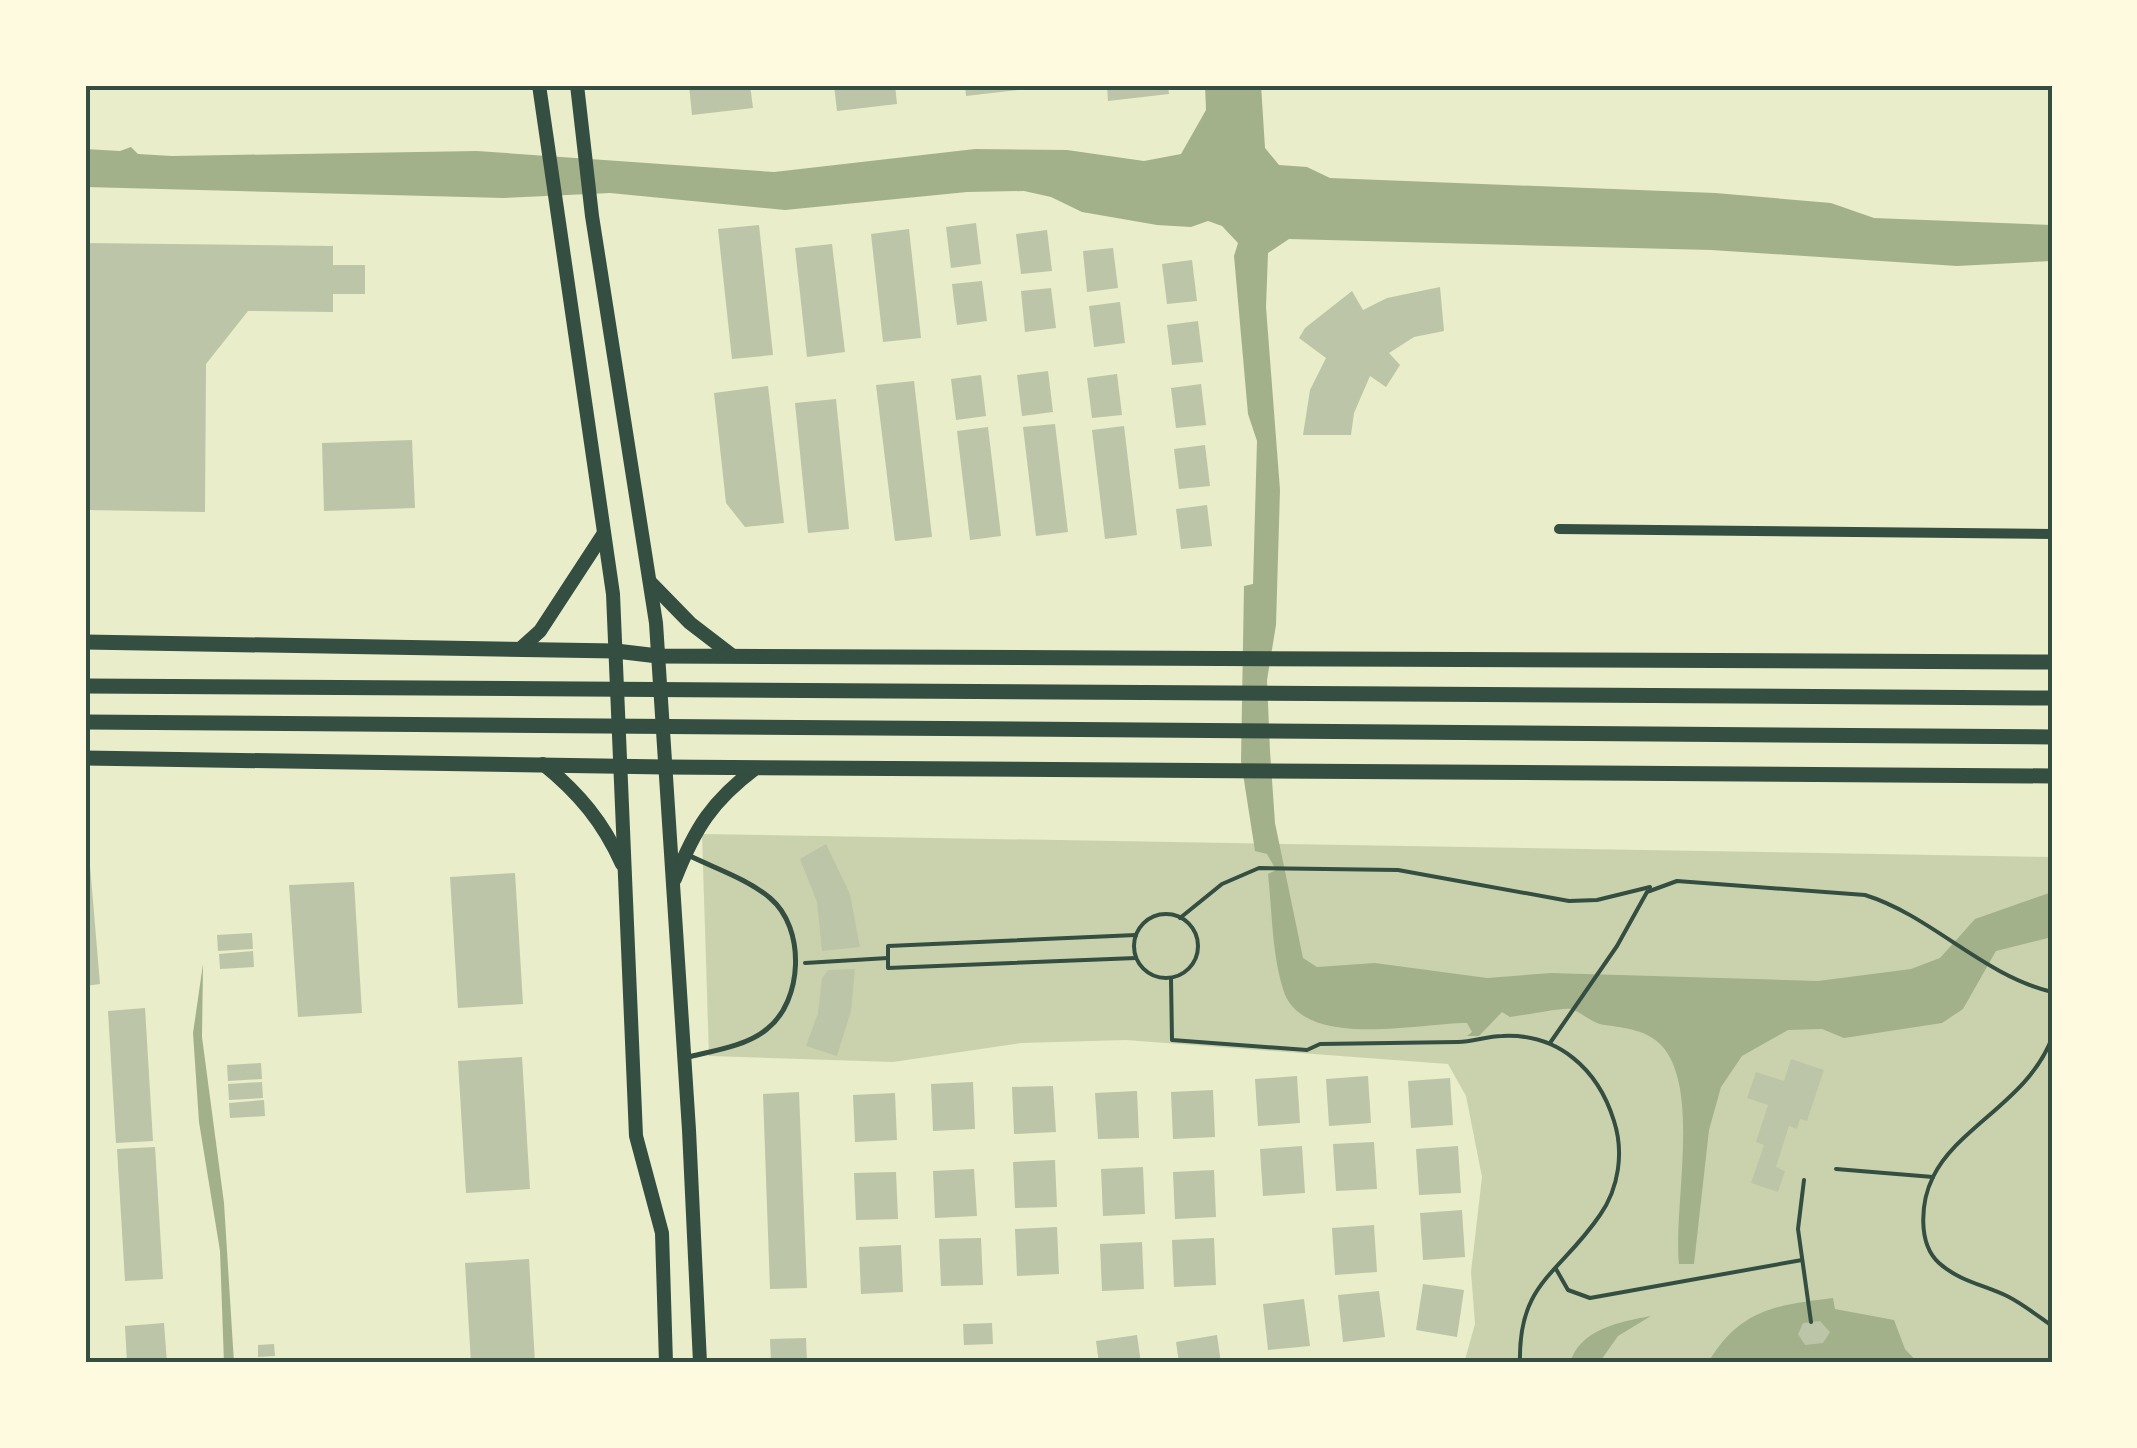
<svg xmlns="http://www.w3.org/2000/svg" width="2137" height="1448" viewBox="0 0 2137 1448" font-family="'Sofia Sans Condensed',sans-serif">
	<rect width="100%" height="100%" fill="#e9edc9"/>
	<!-- green -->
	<path fill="#cad2ad" d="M702 834 2052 857V1363H1464L1475 1324 1471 1272 1482 1177 1466 1096 1448 1064 1126 1040 1021 1043 893 1062 709 1056Z"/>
	<!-- water -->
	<g fill="#a3b18a">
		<path d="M1205 85H1261L1265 148 1279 165 1307 167 1330 178 1715 193 1831 203 1874 218 2052 225V261L1957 266 1711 250 1289 239 1268 253 1266 307 1280 490 1276 625 1267 680 1270 751 1275 823 1303 958 1317 967 1375 963 1487 978 1551 973 1818 981 1911 969 1940 958 1975 919 2052 892V937L1996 951 1963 1009 1942 1023 1844 1038 1822 1029 1788 1030 1742 1056 1721 1087 1709 1130 1694 1264H1679C1673 1206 1701 1090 1662 1046 1648 1030 1625 1028 1605 1025 1591 1023 1583 1013 1571 1009 1563 1007 1522 1016 1510 1017L1502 1012 1479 1036H1467L1472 1032 1467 1023C1418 1023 1301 1051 1283 989 1272 954 1272 910 1268 874L1276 870 1267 854 1255 851 1241 761 1244 586 1253 584 1257 441 1248 414 1234 256 1238 243 1222 226 1208 221 1191 227 1157 225 1082 212 1051 197 1024 191 967 192 785 210 610 193 504 198 85 187V149L120 151 131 147 138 154 172 156 477 151 774 172 975 149 1067 150 1144 161 1181 154 1206 110Z"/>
		<path d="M203 964 202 1037 224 1203 234 1363H224L220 1251 199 1122 193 1033Z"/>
		<path d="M1833 1298 1835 1309 1894 1320 1905 1349 1918 1363H1708C1739 1310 1775 1305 1833 1298Z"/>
		<path d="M1651 1316 1618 1336 1599 1363H1570C1580 1329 1619 1322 1651 1316Z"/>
	</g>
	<!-- building -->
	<g fill="#bcc5a7">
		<path d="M689 85H750L753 108 692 115Z"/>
		<path d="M834 85H895L897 104 837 111Z"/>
		<path d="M965 85H1026V89L966 96Z"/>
		<path d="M1107 85H1168L1169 94 1108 101Z"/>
		<path d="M976 223 981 264 951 268 946 227Z"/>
		<path d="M759 225 773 355 732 359 718 229Z"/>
		<path d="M909 229 921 338 883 342 871 234Z"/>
		<path d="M1047 230 1052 271 1021 274 1016 234Z"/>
		<path d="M85 243 333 246V265H365V294H333V312L248 311 206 364 205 512 85 510Z"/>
		<path d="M832 244 845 352 807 357 795 248Z"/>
		<path d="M1113 248 1118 288 1087 292 1083 251Z"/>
		<path d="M1192 260 1197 301 1167 304 1162 264Z"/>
		<path d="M982 281 987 321 957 325 952 284Z"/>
		<path d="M1440 287 1444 331 1414 337 1389 353 1400 365 1386 387 1370 376 1354 413 1351 435H1303L1310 390 1326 358 1299 338 1305 328 1352 291 1363 310 1387 298Z"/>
		<path d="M1051 288 1056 328 1025 332 1021 291Z"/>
		<path d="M1120 302 1125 343 1094 347 1089 306Z"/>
		<path d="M1198 321 1203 362 1172 365 1167 325Z"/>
		<path d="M1048 371 1053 412 1022 416 1017 375Z"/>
		<path d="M1117 374 1122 415 1092 418 1087 378Z"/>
		<path d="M981 375 986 416 956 420 951 379Z"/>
		<path d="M914 381 932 537 895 541 876 385Z"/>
		<path d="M1201 384 1206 425 1176 428 1171 388Z"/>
		<path d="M768 386 784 523 745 527 726 503 714 393Z"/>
		<path d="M836 399 849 529 808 533 795 403Z"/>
		<path d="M1055 424 1068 532 1036 536 1023 427Z"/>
		<path d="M1124 426 1137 535 1105 539 1092 430Z"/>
		<path d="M988 427 1001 536 970 540 957 431Z"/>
		<path d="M412 440 415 508 324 511 322 443Z"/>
		<path d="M1205 445 1210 486 1179 489 1174 449Z"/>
		<path d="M1207 505 1212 546 1181 549 1176 509Z"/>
		<path d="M88 842 100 984 85 986V843Z"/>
		<path d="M826 844 850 894 860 947 822 951 817 902 800 859Z"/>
		<path d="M515 873 523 1004 458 1008 450 877Z"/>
		<path d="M354 882 362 1013 298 1017 289 885Z"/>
		<path d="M252 933 253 949 218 951 217 935Z"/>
		<path d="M253 951 254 967 220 969 219 954Z"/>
		<path d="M855 969 851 1011 837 1056 806 1046 818 1013 822 978 828 970Z"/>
		<path d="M145 1008 153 1141 116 1143 108 1011Z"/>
		<path d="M522 1057 530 1189 466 1193 458 1061Z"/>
		<path d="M1791 1059 1824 1070 1807 1121 1800 1119 1797 1129 1789 1126 1776 1167 1785 1171 1778 1192 1751 1183 1764 1145 1756 1142 1768 1105 1747 1098 1756 1072 1784 1081Z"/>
		<path d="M261 1063 262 1079 228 1081 227 1065Z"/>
		<path d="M1297 1076 1300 1123 1258 1126 1255 1079Z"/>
		<path d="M1368 1076 1371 1123 1329 1126 1326 1079Z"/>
		<path d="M1450 1078 1453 1125 1411 1128 1408 1081Z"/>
		<path d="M262 1082 263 1098 229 1100 228 1084Z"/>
		<path d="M973 1082 975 1129 933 1131 931 1084Z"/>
		<path d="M1053 1086 1056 1132 1014 1134 1012 1087Z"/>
		<path d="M1213 1090 1215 1137 1173 1139 1171 1092Z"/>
		<path d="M1137 1091 1139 1138 1098 1139 1095 1093Z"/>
		<path d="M799 1092 807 1288 770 1289 763 1094Z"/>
		<path d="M895 1093 897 1140 855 1142 853 1095Z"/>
		<path d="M264 1100 265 1116 230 1118 229 1103Z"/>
		<path d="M1374 1142 1377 1189 1336 1191 1333 1144Z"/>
		<path d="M1302 1146 1305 1193 1263 1196 1260 1149Z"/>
		<path d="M1458 1146 1461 1193 1419 1195 1416 1149Z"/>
		<path d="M155 1147 163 1279 125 1281 117 1149Z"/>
		<path d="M1055 1160 1057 1207 1015 1208 1013 1162Z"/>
		<path d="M1143 1167 1145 1214 1103 1216 1101 1169Z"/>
		<path d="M974 1169 977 1216 935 1218 933 1171Z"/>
		<path d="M1214 1170 1216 1217 1175 1219 1173 1172Z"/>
		<path d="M896 1172 898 1219 856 1220 854 1173Z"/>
		<path d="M1462 1210 1465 1257 1423 1260 1420 1213Z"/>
		<path d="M1374 1225 1377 1272 1335 1275 1332 1228Z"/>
		<path d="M1057 1227 1059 1274 1017 1276 1015 1229Z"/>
		<path d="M981 1238 983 1285 941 1286 939 1239Z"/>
		<path d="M1214 1238 1216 1285 1174 1287 1172 1240Z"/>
		<path d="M1142 1242 1144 1289 1102 1291 1100 1244Z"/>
		<path d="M901 1245 903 1292 861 1294 859 1247Z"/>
		<path d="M529 1259 535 1363H471L465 1263Z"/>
		<path d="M1423 1284 1464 1290 1457 1337 1416 1330Z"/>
		<path d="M1379 1291 1385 1337 1343 1342 1338 1295Z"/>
		<path d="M1304 1299 1310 1346 1268 1350 1263 1304Z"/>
		<path d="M1820 1321 1830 1332 1823 1343 1805 1345 1798 1334 1803 1323Z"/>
		<path d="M164 1323 167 1363H127L125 1326Z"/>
		<path d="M992 1323 993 1344 964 1345 963 1324Z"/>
		<path d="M1137 1335 1141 1363H1099L1096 1341Z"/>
		<path d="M1217 1335 1221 1363H1179L1176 1342Z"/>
		<path d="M806 1338 807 1363H771L770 1339Z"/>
		<path d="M274 1344 275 1356 258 1357V1345Z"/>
	</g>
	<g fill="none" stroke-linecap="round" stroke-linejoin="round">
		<!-- path -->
		<g stroke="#344e41" stroke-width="4">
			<circle cx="1166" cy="946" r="32"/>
			<path d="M1180 918 1222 884 1259 868 1398 870 1569 901 1597 900 1650 887"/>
			<path d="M1136 958 888 968V946L1136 935"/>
			<path d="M805 963 888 958"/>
			<path d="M1171 978 1172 1040 1307 1050 1320 1044C1366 1043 1412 1043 1458 1042 1473 1042 1487 1036 1502 1036 1558 1033 1598 1069 1614 1121 1624 1152 1619 1188 1600 1215 1559 1275 1518 1282 1520 1363"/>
			<path d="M2052 1038C2028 1101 1957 1127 1933 1177 1921 1201 1917 1243 1939 1263 1959 1281 1984 1285 2007 1296 2023 1304 2038 1316 2052 1326"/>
			<path d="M1550 1043 1617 946 1647 892 1677 881 1865 895C1932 916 1982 975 2052 992"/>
			<path d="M1836 1169 1933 1177"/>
			<path d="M1804 1180 1798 1229 1811 1322"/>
			<path d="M1556 1269 1568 1290 1590 1298 1802 1260"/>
		</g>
		<!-- service -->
		<path stroke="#344e41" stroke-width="5" d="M688 1057C713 1051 747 1046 767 1029 803 1001 806 928 770 898 748 879 714 868 688 855"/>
		<!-- minor -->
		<path stroke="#344e41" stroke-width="10" d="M1559 529 2052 534"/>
		<!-- secondary -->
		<g stroke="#344e41" stroke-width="14">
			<path d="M539 85 613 594 636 1136 662 1233 666 1363"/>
			<path d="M577 85 592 216 656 623 689 1130 700 1363"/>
			<path d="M650 582 690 623 733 656"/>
			<path d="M520 649 540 631 604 533"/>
			<path d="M543 764C579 793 603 822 622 864"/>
			<path d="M675 879C695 828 712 801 756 768"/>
		</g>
		<!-- primary -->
		<g stroke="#344e41" stroke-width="15">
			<path d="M85 642 616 651 658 656 2052 662"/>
			<path d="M85 758 665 767 2052 776"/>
		</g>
		<!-- trunk -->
		<g stroke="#344e41" stroke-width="15">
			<path d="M85 686 2052 698"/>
			<path d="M85 722 2052 737"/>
		</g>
	</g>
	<!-- border -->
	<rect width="2137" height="1448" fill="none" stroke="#fefae0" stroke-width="175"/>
	<rect x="88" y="88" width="1962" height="1272" fill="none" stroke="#344e41" stroke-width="4"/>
</svg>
